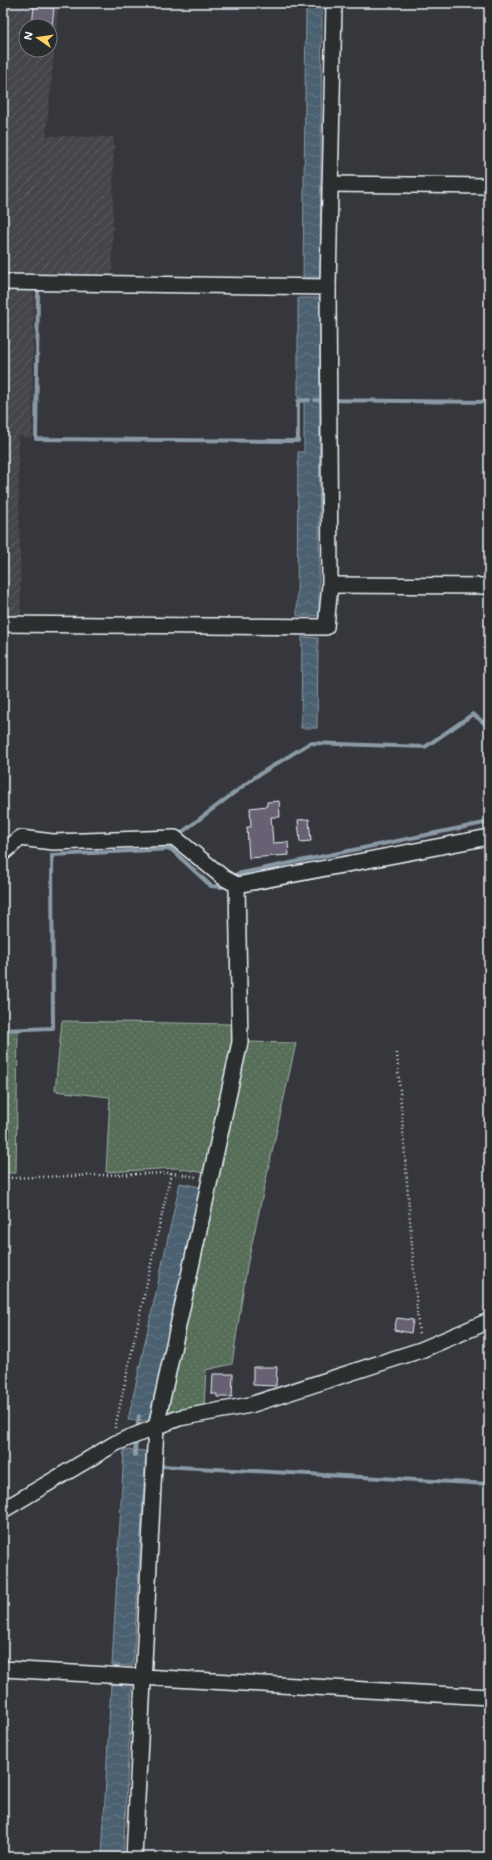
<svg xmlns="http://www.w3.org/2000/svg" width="492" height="1860" viewBox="0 0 492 1860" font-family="Mali,sans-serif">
	<defs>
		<pattern id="industrial-furrows" width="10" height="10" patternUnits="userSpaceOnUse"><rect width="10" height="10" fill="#45444c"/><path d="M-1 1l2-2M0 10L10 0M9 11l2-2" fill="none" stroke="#605f67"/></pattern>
		<pattern id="grass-dots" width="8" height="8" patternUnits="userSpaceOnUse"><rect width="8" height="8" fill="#566d59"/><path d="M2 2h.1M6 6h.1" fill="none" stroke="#6e8272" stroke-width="1.8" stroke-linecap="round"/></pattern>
		<pattern id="water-waves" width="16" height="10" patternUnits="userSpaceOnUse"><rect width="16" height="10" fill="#4b606f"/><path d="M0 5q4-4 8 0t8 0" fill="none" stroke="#657784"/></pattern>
	</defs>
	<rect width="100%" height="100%" fill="#36373c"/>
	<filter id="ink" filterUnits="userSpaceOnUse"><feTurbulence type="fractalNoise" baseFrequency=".025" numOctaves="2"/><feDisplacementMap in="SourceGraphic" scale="8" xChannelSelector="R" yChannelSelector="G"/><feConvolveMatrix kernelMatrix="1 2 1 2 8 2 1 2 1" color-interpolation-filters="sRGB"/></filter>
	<g filter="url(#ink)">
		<!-- industrial -->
		<path fill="url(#industrial-furrows)" fill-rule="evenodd" d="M3 3H59L46 136 114 137 112 287H34L32 438 18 436 21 617H3ZM26 26H50V50H26Z"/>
		<!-- grass -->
		<g fill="url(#grass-dots)" stroke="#9fafa8">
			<path d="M62 1021 230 1024 247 1042 296 1043 247 1266 232 1364 206 1370 204 1405 166 1414 217 1175 176 1168 106 1172 110 1097 55 1091Z"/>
			<path d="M3 1030 18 1031 16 1173H3Z"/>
		</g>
		<!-- water -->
		<g fill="url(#water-waves)" stroke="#8a9aa6">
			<path d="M306 6H322L320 277H303Z"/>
			<path d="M298 298H320L319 616H297L298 452H304V399L298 398Z"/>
			<path d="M302 637 318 638 317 728H301Z"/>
			<path d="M180 1183 200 1187 149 1421 128 1420Z"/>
			<path d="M124 1450 146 1451 133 1666 112 1665Z"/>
			<path d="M111 1684 132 1685 123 1857H102Z"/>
		</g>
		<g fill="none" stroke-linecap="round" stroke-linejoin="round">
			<!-- stream -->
			<g stroke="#8a9aa6" stroke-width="4">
				<path d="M34 289 38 290 36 439 298 441V401L309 400"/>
				<path d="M315 400 489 402"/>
				<path d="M181 833 255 777 310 743 425 747 473 714 489 727"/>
				<path d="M231 879 237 874 489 822"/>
				<path d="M3 1030 53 1028 52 855 171 849 211 886 222 887 226 884"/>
				<path d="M137 1431 139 1416"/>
				<path d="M135 1455 136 1438"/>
				<path d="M489 1484 161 1466 489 1484"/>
			</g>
		</g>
		<!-- building -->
		<g fill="#676173" stroke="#e8f1f8">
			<path d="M34 6 54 8 52 26H32Z"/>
			<path d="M279 801 280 817H271L273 843 288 842 289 855 249 858 247 827H251L250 808 267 806V802Z"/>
			<path d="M309 819 311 841 300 842 298 820Z"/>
			<path d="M397 1318 413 1320 411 1333 394 1330Z"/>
			<path d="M253 1367H277L276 1386 253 1385Z"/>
			<path d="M213 1374H233L232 1397H217V1394H212Z"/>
		</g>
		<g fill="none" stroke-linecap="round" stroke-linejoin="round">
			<defs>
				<g id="street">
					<path d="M330 184 489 186"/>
					<path d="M3 282 328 287"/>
					<path d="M330 585 489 586"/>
					<path d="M3 624 326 627 330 585 328 287 334 3"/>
					<path d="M3 853 20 838 53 842 175 838 224 878 237 885 489 837"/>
					<path d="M3 1510 116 1443 156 1427 179 1418 250 1405 421 1350 489 1321"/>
					<path d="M3 1669 489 1697"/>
					<path d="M134 1857 156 1427 240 1042 237 885"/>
				</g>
			</defs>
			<!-- street casing -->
			<use href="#street" stroke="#e8f1f8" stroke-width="18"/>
			<!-- path -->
			<g stroke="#e8f1f8" stroke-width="2.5" stroke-dasharray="1 3" stroke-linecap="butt">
				<path d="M397 1053 419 1336"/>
				<path d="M3 1178 171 1173 198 1177"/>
				<path d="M115 1428 171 1173"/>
			</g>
			<!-- street -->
			<use href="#street" stroke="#2a2d2e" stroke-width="15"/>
		</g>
	</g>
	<!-- margin -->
	<rect width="492" height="1860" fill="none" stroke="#2a2d2e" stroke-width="16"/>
	<rect x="8" y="8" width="476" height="1844" fill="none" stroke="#e8f1f8" stroke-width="1.5" filter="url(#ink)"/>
	<!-- north arrow -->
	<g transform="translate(38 38) rotate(283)"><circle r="19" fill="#2a2d2e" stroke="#767b7f"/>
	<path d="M0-3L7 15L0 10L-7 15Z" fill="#ffd166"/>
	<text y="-6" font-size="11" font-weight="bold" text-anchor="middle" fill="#e8f1f8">N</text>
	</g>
</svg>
